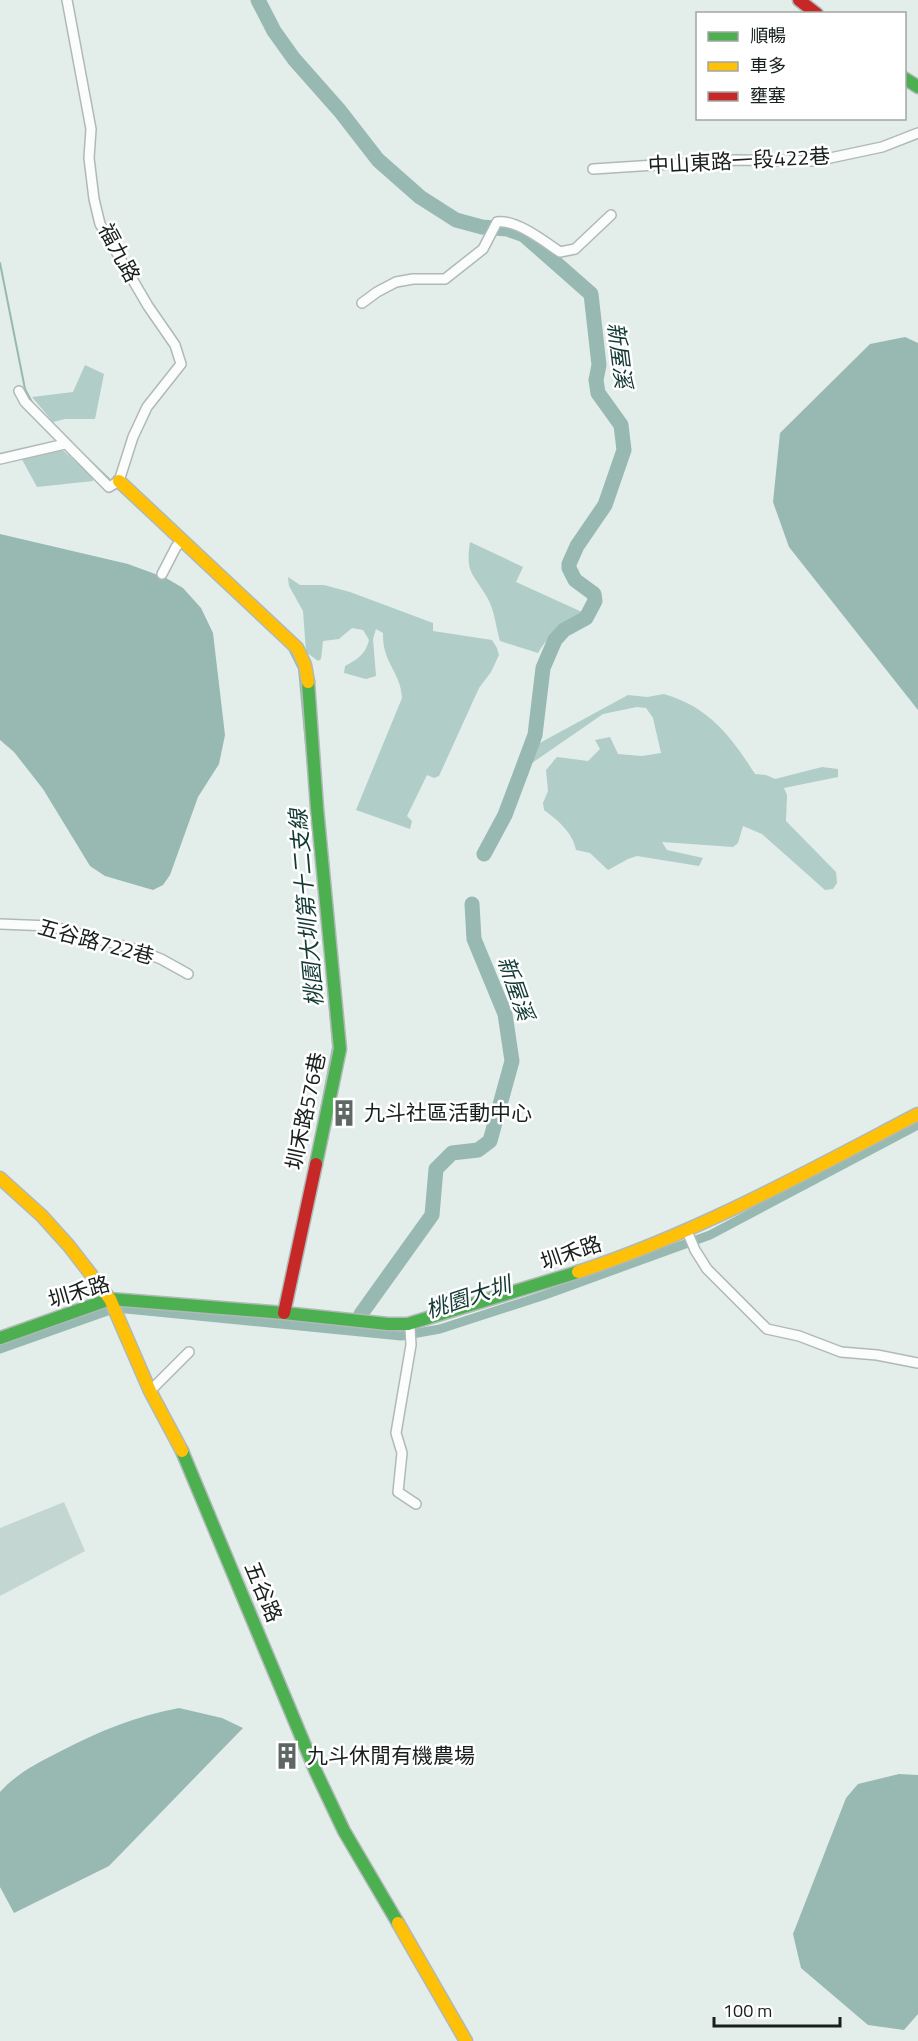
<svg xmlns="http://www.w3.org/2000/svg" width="918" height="2041" viewBox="0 0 918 2041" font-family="'Titillium Web','Noto Sans TC',sans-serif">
	<rect width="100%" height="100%" fill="#e3eeeb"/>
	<!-- green -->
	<path fill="#c3d6d2" d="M64 1502 85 1551 0 1596V1528Z"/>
	<!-- forest -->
	<g fill="#b0cdc7">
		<path d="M85 365 104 374 95 419H65L53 422 32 397 73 392Z"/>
		<path d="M57 445 92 476 93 481 37 487 19 454Z"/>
		<path d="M470 542 523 567 516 582 582 612C563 624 549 634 538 653L500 641C496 628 495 612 488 599 474 573 465 575 470 542Z"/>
		<path d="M288 577 300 585H324L350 592 433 623V631L492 640 497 648 499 655 491 672 479 688 439 776 434 778 427 775 407 816 412 821 410 829 356 810 402 698C401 672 382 663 383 633L376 629 373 639 376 676 366 679 344 673 345 666C358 659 365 655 369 640L363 630 352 628 339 639 323 641 321 659 318 661 306 652 303 611 289 586Z"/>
		<path d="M664 694C710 708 730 735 755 774L766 775 775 779 822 767 838 769V777L784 788 787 795 786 821 836 872 837 883 833 889 825 890 762 834 743 826 738 843 733 847 662 842 667 850 703 858 699 866 637 856 628 859 608 870 590 853 576 850C573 833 558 820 544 810L543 803 548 791 546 770 557 757 588 761 600 749 595 740 610 737 618 754 642 756 661 753 653 718 646 708 637 707 603 714 532 763 536 745 628 695 647 697Z"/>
	</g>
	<!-- water -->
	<g fill="#97b9b2">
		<path d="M905 337 918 343V710L789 547 773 502 780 433 870 344Z"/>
		<path d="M0 534 128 564 166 578 183 588 201 608 213 633 225 735 219 764 198 797 170 875 163 885 153 890 105 876 90 866 43 789 14 752 0 740Z"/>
		<path d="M179 1708 222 1718 243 1728 109 1866 14 1913 0 1887V1792C17 1773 39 1762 61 1751 102 1730 134 1717 179 1708Z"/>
		<path d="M899 1774 918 1775V2014L904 2030 868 2025 801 1968 793 1934 846 1798 858 1784Z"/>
	</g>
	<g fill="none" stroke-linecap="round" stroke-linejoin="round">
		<!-- stream -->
		<g stroke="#97b9b2" stroke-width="2">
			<path d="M0 263 25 389 34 406"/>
			<path d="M87 458 111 481"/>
			<path d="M282 642 289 649 299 669 310 789"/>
			<path d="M317 1129 333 1047 324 941"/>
		</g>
		<!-- canal -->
		<path stroke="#97b9b2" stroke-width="9" d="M0 1349 116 1308 401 1336 440 1329 545 1295 710 1235 918 1125"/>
		<!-- river -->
		<g stroke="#97b9b2" stroke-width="15">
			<path d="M258 0 274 31 294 59 340 111 378 160 420 197 456 220 482 227 507 229 524 235 591 294 599 365 596 380 598 393 621 425 624 450 605 505 577 546 569 564V568L575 580 594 594 595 601 586 618 564 630 555 640 543 668 535 735 505 815 484 854"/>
			<path d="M361 1314 432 1215 436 1169 452 1153 478 1150 490 1141 512 1061 505 1014 474 939 472 904"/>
		</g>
		<defs>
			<g id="street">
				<path d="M593 169 733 160 816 161 882 147 918 133"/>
				<path d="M362 303 377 292 396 282 413 279H445L483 249 497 222C516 219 545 242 560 252L575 249 611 215"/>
				<path d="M19 391 25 402 109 487 119 481 133 437 147 407 181 364 175 345 148 306 100 224 94 199 89 158 91 129 67 0"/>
				<path d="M0 459 65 444"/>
				<path d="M162 574 176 547 182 540"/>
				<path d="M0 924 50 926 138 950 161 959 188 974"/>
				<path d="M687 1231 695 1250 707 1269 767 1329 799 1336 841 1352 877 1355 918 1363"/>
				<path d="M410 1328 411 1345 396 1433 402 1453 398 1492 416 1504"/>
				<path d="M150 1391 189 1352"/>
			</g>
			<g id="fast">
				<path d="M904 78 918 87"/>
				<path d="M308 682 317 808 340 1049 316 1164"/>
				<path d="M0 1338 110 1299 284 1313 388 1324H408L578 1272"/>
				<path d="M182 1451 316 1772 344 1831 398 1923"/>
			</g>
			<g id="slow">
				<path d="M119 481 297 648 305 665 308 682"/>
				<path d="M0 1178 42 1216 69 1246 110 1299 150 1391 182 1451"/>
				<path d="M578 1272C697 1233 807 1172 918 1114"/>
				<path d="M398 1923 466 2041"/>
			</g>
			<g id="jam">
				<path d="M799 0 817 14"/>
				<path d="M284 1313 316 1164"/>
			</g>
		</defs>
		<!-- street casing -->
		<use href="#street" stroke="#b0b9b7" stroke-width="12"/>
		<!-- fast casing -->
		<use href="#fast" stroke="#b0b9b7" stroke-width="15"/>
		<!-- slow casing -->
		<use href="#slow" stroke="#b0b9b7" stroke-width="15"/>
		<!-- jam casing -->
		<use href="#jam" stroke="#b0b9b7" stroke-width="15"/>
		<!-- street -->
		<use href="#street" stroke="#fbfcfc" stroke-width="9"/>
		<!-- fast -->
		<use href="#fast" stroke="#4caf50" stroke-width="12"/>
		<!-- slow -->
		<use href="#slow" stroke="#ffc107" stroke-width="12"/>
		<!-- jam -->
		<use href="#jam" stroke="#c62828" stroke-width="12"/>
	</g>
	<!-- icons -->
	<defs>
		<symbol id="building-bare" viewBox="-9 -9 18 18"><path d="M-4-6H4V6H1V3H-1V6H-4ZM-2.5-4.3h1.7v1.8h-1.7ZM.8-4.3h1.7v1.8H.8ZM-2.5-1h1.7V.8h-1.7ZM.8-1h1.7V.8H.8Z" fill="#5f6765" stroke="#fff" stroke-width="2.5" paint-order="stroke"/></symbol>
	</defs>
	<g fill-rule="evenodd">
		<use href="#building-bare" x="325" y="1094" width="38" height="38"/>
		<use href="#building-bare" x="268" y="1737" width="38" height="38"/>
	</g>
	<g text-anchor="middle" stroke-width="5" stroke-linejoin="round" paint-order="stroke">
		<!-- street labels -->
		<g font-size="21" fill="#181f1d" stroke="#fff">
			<text transform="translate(739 161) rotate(-3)" y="7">中山東路一段422巷</text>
			<text transform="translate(119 253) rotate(62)" y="7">福九路</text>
			<text transform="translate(96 942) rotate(15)" y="7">五谷路722巷</text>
			<text transform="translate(306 1111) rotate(-78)" y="7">圳禾路576巷</text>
			<text transform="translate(571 1253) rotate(-19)" y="7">圳禾路</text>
			<text transform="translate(79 1292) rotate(-16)" y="7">圳禾路</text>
			<text transform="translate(263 1592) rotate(67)" y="7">五谷路</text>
		</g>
		<!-- poi labels -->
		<g font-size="21" fill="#181f1d" stroke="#fff" text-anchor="start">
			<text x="364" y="1120">九斗社區活動中心</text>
			<text x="307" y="1763">九斗休閒有機農場</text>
		</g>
		<!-- water labels -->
		<g font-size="22" font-style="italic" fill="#113a34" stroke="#fff">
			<text transform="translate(620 355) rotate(83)" y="8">新屋溪</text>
			<text transform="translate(306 908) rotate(-95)" y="8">桃園大圳第十二支線</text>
			<text transform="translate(516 988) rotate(71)" y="8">新屋溪</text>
			<text transform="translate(468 1297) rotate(-18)" y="8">桃園大圳</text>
		</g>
	</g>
	<!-- legend -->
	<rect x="696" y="12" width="210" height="108" fill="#ffffff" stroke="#a3a5a5" stroke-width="1.5"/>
	<rect x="708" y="32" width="30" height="9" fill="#4caf50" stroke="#a3a5a5" stroke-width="1.5"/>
	<text x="750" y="42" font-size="18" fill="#181f1d">順暢</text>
	<rect x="708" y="62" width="30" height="9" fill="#ffc107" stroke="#a3a5a5" stroke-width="1.5"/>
	<text x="750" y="72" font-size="18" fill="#181f1d">車多</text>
	<rect x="708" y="92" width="30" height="9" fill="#c62828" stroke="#a3a5a5" stroke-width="1.5"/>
	<text x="750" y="102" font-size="18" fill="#181f1d">壅塞</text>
	<!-- scale -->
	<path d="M714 2017v9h126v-9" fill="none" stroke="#181f1d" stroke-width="3"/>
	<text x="723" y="2017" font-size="18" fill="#181f1d" stroke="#ffffff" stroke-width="4.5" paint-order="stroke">100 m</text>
</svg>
